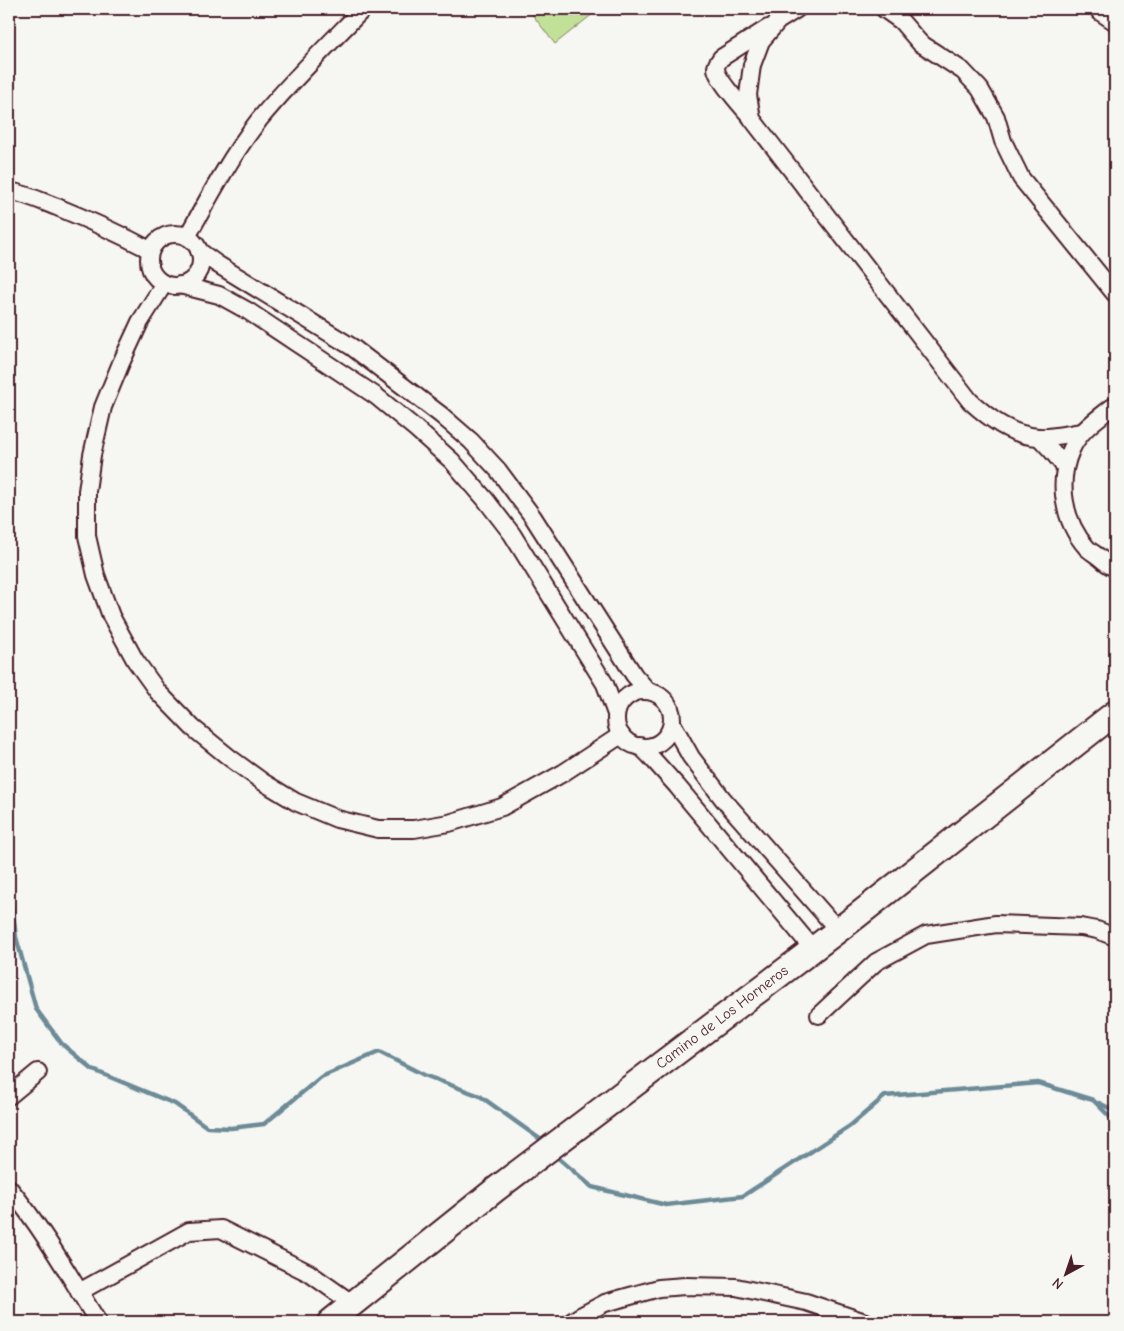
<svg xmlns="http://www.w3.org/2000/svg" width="1124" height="1331" viewBox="0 0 1124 1331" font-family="'Comic Neue',sans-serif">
	<rect width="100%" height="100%" fill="#f6f6f2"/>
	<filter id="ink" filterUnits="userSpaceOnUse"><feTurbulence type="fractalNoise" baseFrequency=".02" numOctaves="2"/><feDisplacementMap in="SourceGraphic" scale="10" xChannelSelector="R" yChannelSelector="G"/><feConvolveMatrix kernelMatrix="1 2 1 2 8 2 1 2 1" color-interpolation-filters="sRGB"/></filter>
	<g filter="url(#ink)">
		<!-- green -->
		<path fill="#c1e098" stroke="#868062" d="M528 9H599L555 44Z"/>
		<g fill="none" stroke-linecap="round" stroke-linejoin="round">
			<!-- stream -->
			<g stroke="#6c8b97" stroke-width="4.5">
				<path d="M9 882 16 937 36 1009 62 1044 93 1070 175 1104 207 1127 231 1128 264 1124 321 1077 379 1052 424 1075 480 1096 540 1139"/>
				<path d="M1099 1103 1115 1111"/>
				<path d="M556 1156 592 1187 666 1205 743 1196 850 1126 885 1096 1038 1083 1093 1100 1115 1122"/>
			</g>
			<defs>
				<g id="street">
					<path d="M797 9 778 21 761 41 752 65 748 95 752 119 970 401C990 419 1011 435 1038 437 1053 438 1068 434 1082 432"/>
					<path d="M884 9 901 21 920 43 963 71 980 89 996 117 1003 141 1021 178 1115 294"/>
					<path d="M1099 9 1100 12 1115 22"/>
					<path d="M751 117C743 108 716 78 716 68 716 64 719 61 721 58L768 28"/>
					<path d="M9 191C26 194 41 201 57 207 89 220 120 234 150 250"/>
					<circle cx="175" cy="260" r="26"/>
					<path d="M187 237C209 197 231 156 259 120 291 81 328 45 363 9"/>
					<path d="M199 251 217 264 352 347 441 415 471 441 498 470 533 517 634 675 648 691"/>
					<path d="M164 284 140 322 121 363 103 407 92 455 87 491V536L96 575 111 616 135 660 158 692 193 728 230 758 263 782 296 802 337 819 378 829H414L449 823 502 807 563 773 621 735"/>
					<path d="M180 285 219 295 248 311 376 396 415 428 452 461 485 499 512 534 605 684 616 714"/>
					<path d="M1115 406 1111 408C1096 420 1079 431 1071 450 1057 482 1063 521 1087 548 1090 551 1095 554 1099 557 1104 561 1109 566 1115 568"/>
					<path d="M1039 437 1052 451 1065 467"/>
					<circle cx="644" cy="719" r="28"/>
					<path d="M672 723 691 757 723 799 838 930"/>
					<path d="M640 746 650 756 677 786 813 949"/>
					<path d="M819 1015 876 962 926 935 996 924 1081 927 1097 930 1115 937"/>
					<path d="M9 1096 38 1072"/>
					<path d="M9 1188C43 1229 70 1277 98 1322"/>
					<path d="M79 1292 189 1231 221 1229 309 1273 353 1304"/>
					<path d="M571 1322 582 1315 605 1303 659 1288 685 1286 736 1287 806 1302 865 1322"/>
				</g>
				<path id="secondary" d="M330 1322 496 1189 849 922 1115 713"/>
			</defs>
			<!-- street casing -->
			<use href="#street" stroke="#4a1f2b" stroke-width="20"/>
			<!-- secondary casing -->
			<use href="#secondary" stroke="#4a1f2b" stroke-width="28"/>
			<!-- street -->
			<use href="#street" stroke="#f6f6f2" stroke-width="16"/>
			<!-- secondary -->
			<use href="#secondary" stroke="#f6f6f2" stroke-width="24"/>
		</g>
	</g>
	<g text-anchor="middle" stroke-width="4.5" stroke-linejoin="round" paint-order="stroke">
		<!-- street labels -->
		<g font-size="15" fill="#4a1f2b" stroke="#f6f6f2">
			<text transform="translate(722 1017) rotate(-37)" y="5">Camino de Los Horneros</text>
		</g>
	</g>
	<!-- margin -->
	<rect width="1124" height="1331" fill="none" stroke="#f6f6f2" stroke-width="30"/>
	<rect x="15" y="15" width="1094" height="1301" fill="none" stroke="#4a1f2b" stroke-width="2" filter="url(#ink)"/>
	<!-- north arrow -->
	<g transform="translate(1066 1274) rotate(220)" stroke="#f6f6f2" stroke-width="4" paint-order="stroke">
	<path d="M0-4L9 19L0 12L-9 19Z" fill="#4a1f2b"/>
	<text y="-8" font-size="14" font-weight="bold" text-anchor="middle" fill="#4a1f2b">N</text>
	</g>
</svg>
